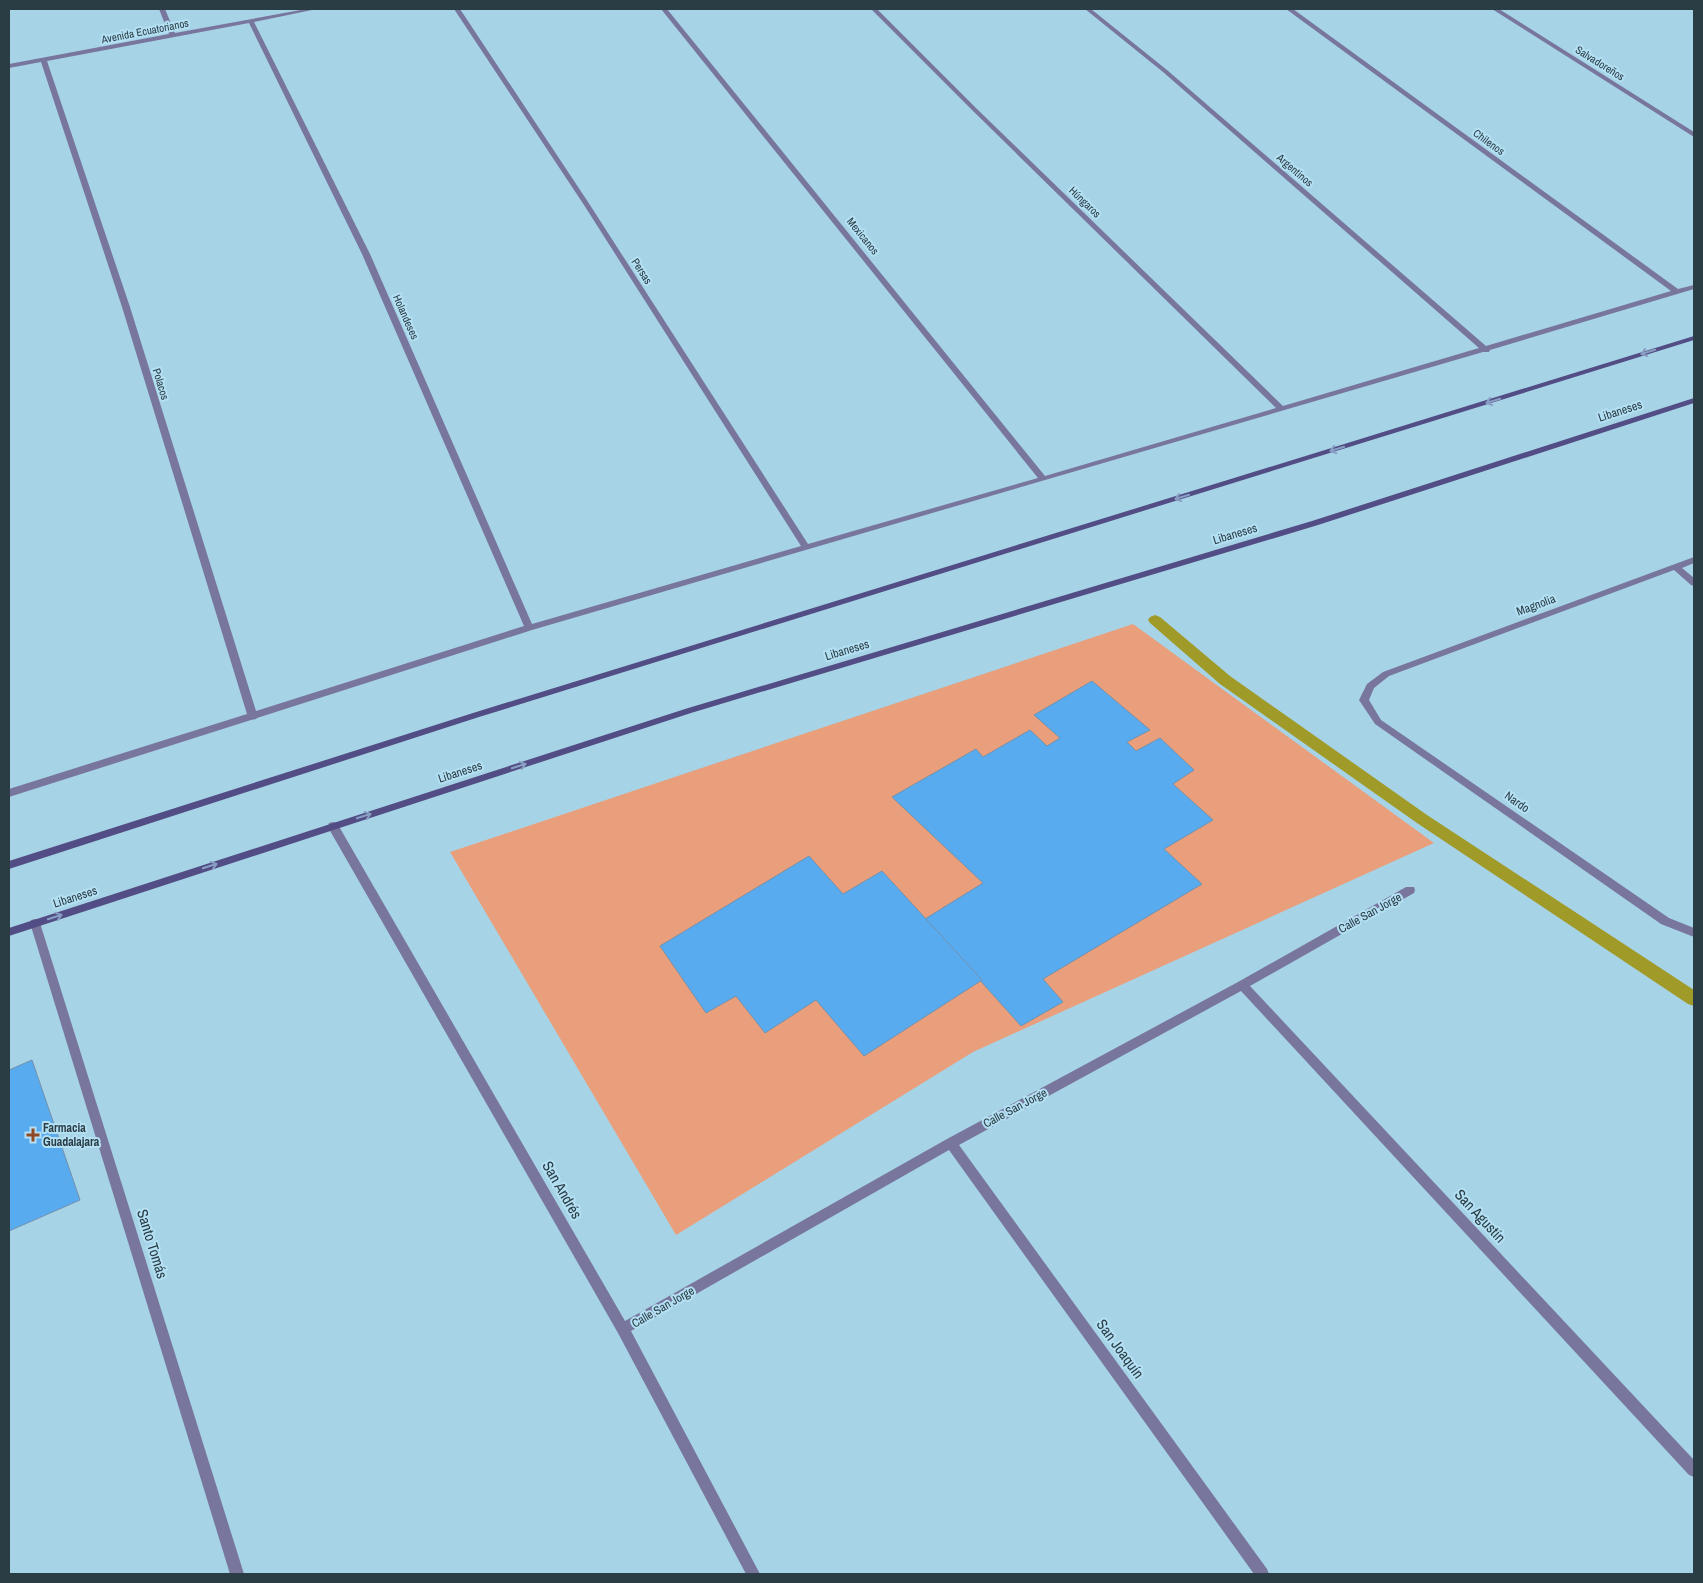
<svg xmlns="http://www.w3.org/2000/svg" width="1703" height="1583" viewBox="0 0 1703 1583" font-family="'Archivo Narrow',sans-serif">
	<rect width="100%" height="100%" fill="#a7d3e6"/>
	<!-- green -->
	<path fill="#e99f7c" d="M1133 624 1434 843 973 1052 676 1235 450 852Z"/>
	<g fill="none" stroke-linecap="round" stroke-linejoin="round">
		<!-- stream -->
		<path fill="#a09a29" fill-rule="evenodd" d="M1155 615 1160 617 1230 676 1427 815 1694 990V1006L1688 1004 1417 823 1220 684 1150 623 1148 620 1150 617Z"/>
	</g>
	<!-- building -->
	<g fill="#59abf0" stroke="#7391ac">
		<path d="M1092 681 1150 730 1127 742 1136 751 1160 738 1194 770 1173 784 1213 820 1164 849 1202 884 1043 979 1063 1002 1021 1026 925 919 983 883 892 797 976 749 983 757 1030 730 1047 746 1060 738 1034 715Z"/>
		<path d="M809 856 843 894 882 871 982 980 864 1056 816 1000 765 1033 736 996 706 1013 660 946Z"/>
		<path d="M32 1060 80 1200 9 1231V1070Z"/>
	</g>
	<g fill="none" stroke-linecap="round" stroke-linejoin="round">
		<!-- street -->
		<g fill="#78769d" fill-rule="evenodd">
			<path d="M159 9H165L175 33 306 9H317L254 22 370 254 532 624 801 546 584 205 454 9H460L590 205 808 544 1038 478 661 9H667L1045 476 1276 408 972 110 871 9H877L976 108 1283 406 1479 348 1163 72 1085 9H1091L1167 70 1486 346 1671 291 1286 9H1293L1678 289 1694 285V289L1490 350 1489 352H1483L532 630 257 718 256 719 251 720 9 797V789L247 714 122 307 41 62 9 68V64L169 34ZM249 23 362 254 524 626 256 711 130 307 47 61Z"/>
			<path d="M1492 9H1499L1694 132V137Z"/>
			<path d="M1694 557V563L1682 568 1694 578V586L1691 585 1674 570 1389 676 1374 688 1369 700 1381 720 1669 918 1694 928V937L1661 924 1375 724 1359 700 1367 684 1383 672Z"/>
			<path d="M333 822 337 823 625 1321 947 1139 1238 982 1406 887H1414L1415 890 1414 893 1250 986 1694 1460V1477L1689 1475 1241 991 959 1145 1267 1569 1269 1574H1254L949 1150 631 1331 760 1574H746L618 1333 329 829 328 826 329 823Z"/>
			<path d="M35 919 39 920 40 923 244 1574H230L30 923 31 920Z"/>
		</g>
		<!-- secondary -->
		<g fill="#524d84" fill-rule="evenodd">
			<path d="M1694 336V340L479 717 9 869V861L473 713Z"/>
			<path d="M1694 398V403L1318 525 691 713 9 936V928L685 709 1312 521Z"/>
		</g>
	</g>
	<!-- one-way arrows -->
	<defs><path id="oneway-shaft" d="M-6 0H5M1.5-3L5.5 0L1.5 3" fill="none" stroke-width="1.6" stroke-linecap="round" stroke-linejoin="round" transform="scale(1.25)"/></defs>
	<g stroke="#889ec2">
		<use href="#oneway-shaft" transform="translate(1648 352) rotate(163)"/>
		<use href="#oneway-shaft" transform="translate(1493 401) rotate(163)"/>
		<use href="#oneway-shaft" transform="translate(1337 449) rotate(163)"/>
		<use href="#oneway-shaft" transform="translate(1182 497) rotate(163)"/>
		<use href="#oneway-shaft" transform="translate(519 766) rotate(-18)"/>
		<use href="#oneway-shaft" transform="translate(364 816) rotate(-18)"/>
		<use href="#oneway-shaft" transform="translate(210 866) rotate(-18)"/>
		<use href="#oneway-shaft" transform="translate(55 917) rotate(-18)"/>
	</g>
	<!-- markers -->
	<path fill="#8f4923" stroke="#b4e0f4" stroke-width="2" d="M30.5 1127.5h5v5h5v5h-5v5h-5v-5h-5v-5h5z"/>
	<g text-anchor="middle" stroke-width="4" stroke-linejoin="round" paint-order="stroke">
		<!-- far-street labels -->
		<g font-size="11" fill="#2a3c44" stroke="#b4e0f4">
			<text transform="translate(145 31) rotate(-11)" y="4">Avenida Ecuatorianos</text>
			<text transform="translate(1600 63) rotate(32)" y="4">Salvadoreños</text>
			<text transform="translate(1489 142) rotate(36)" y="4">Chilenos</text>
			<text transform="translate(1295 170) rotate(41)" y="4">Argentinos</text>
			<text transform="translate(1085 202) rotate(44)" y="4">Húngaros</text>
			<text transform="translate(863 236) rotate(51)" y="4">Mexicanos</text>
			<text transform="translate(642 271) rotate(57)" y="4">Persas</text>
			<text transform="translate(406 317) rotate(66)" y="4">Holandeses</text>
			<text transform="translate(161 384) rotate(73)" y="4">Polacos</text>
		</g>
		<!-- street labels -->
		<g font-size="12" fill="#2a3c44" stroke="#b4e0f4">
			<text transform="translate(1620 411) rotate(-18)" y="4">Libaneses</text>
			<text transform="translate(1235 534) rotate(-17)" y="4">Libaneses</text>
			<text transform="translate(1536 605) rotate(-20)" y="4">Magnolia</text>
			<text transform="translate(847 650) rotate(-17)" y="4">Libaneses</text>
			<text transform="translate(460 772) rotate(-18)" y="4">Libaneses</text>
			<text transform="translate(1517 802) rotate(35)" y="4">Nardo</text>
			<text transform="translate(75 897) rotate(-18)" y="4">Libaneses</text>
			<text transform="translate(1370 913) rotate(-29)" y="4">Calle San Jorge</text>
			<text transform="translate(1015 1108) rotate(-28)" y="4">Calle San Jorge</text>
			<text transform="translate(663 1307) rotate(-30)" y="4">Calle San Jorge</text>
		</g>
		<!-- poi labels -->
		<g font-size="12" font-weight="bold" fill="#2a3c44" stroke="#b4e0f4" text-anchor="start">
			<text x="43" y="1132">Farmacia<tspan x="43" dy="14">Guadalajara</tspan></text>
		</g>
		<!-- near-street labels -->
		<g font-size="15" fill="#2a3c44" stroke="#b4e0f4">
			<text transform="translate(562 1190) rotate(60)" y="5">San Andrés</text>
			<text transform="translate(1480 1216) rotate(47)" y="5">San Agustín</text>
			<text transform="translate(152 1244) rotate(73)" y="5">Santo Tomás</text>
			<text transform="translate(1120 1349) rotate(54)" y="5">San Joaquín</text>
		</g>
	</g>
	<!-- border -->
	<rect width="1703" height="1583" fill="none" stroke="#2a3c44" stroke-width="20"/>
</svg>
